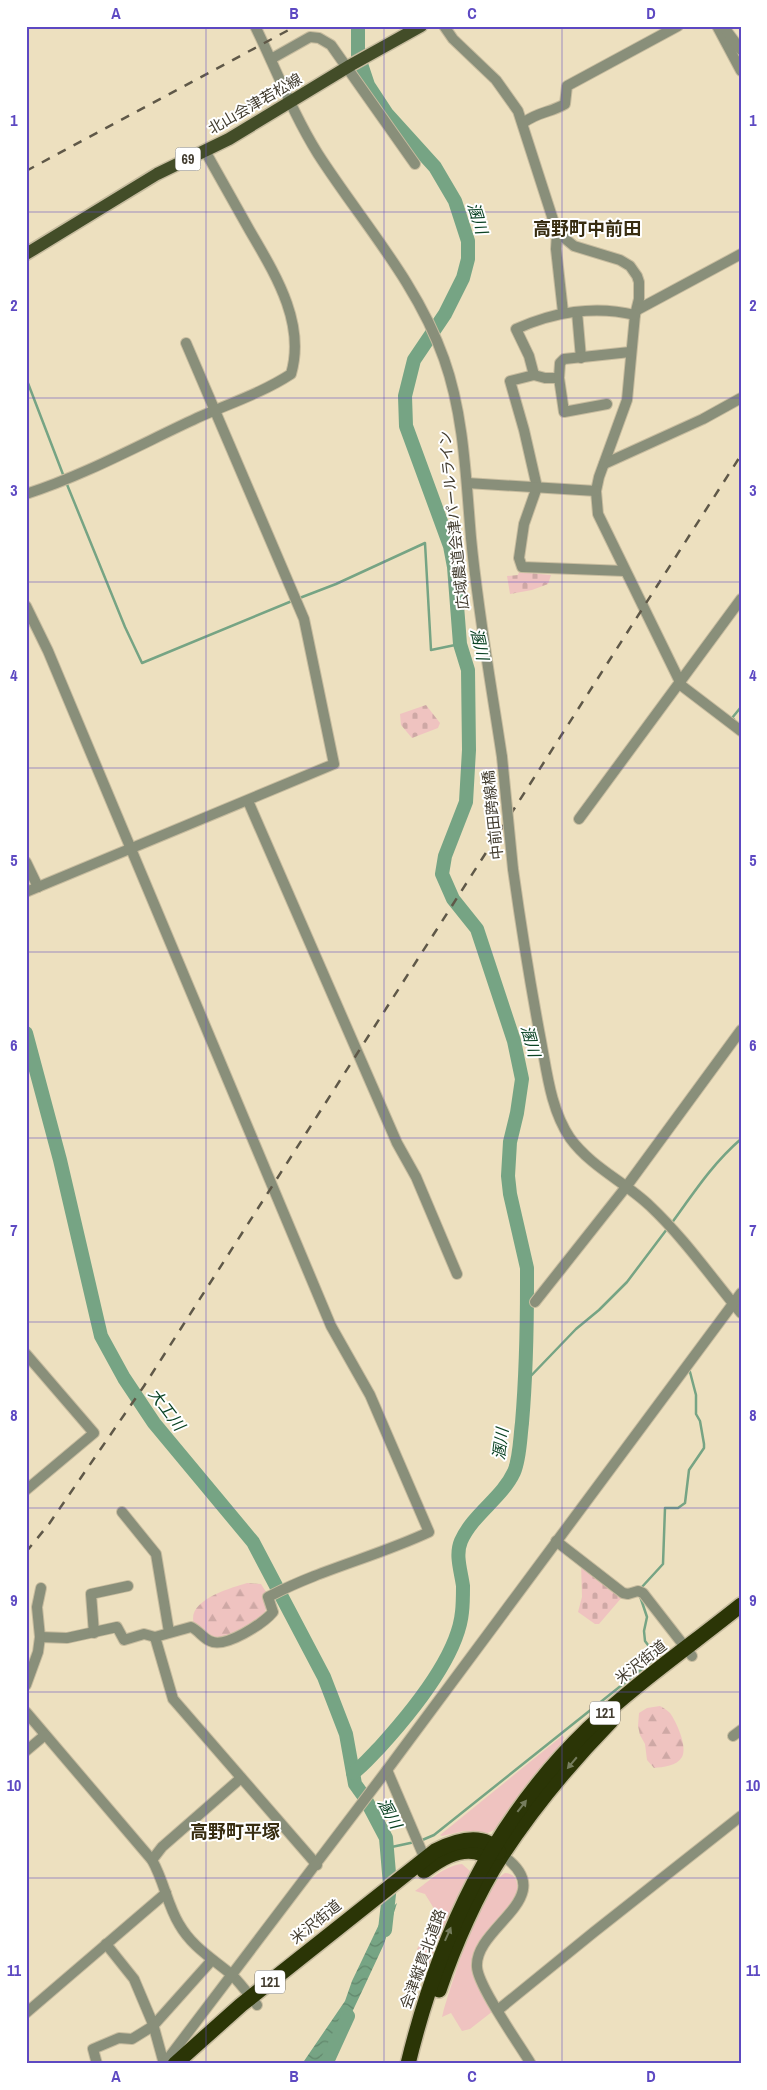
<svg xmlns="http://www.w3.org/2000/svg" width="767" height="2090" viewBox="0 0 767 2090" font-family="'Archivo Narrow','Noto Sans JP',sans-serif">
	<defs>
		<pattern id="forest-firs" width="22" height="20" patternUnits="userSpaceOnUse" patternTransform="scale(1.25)"><rect width="22" height="20" fill="#efc3c0"/><path d="M5 1l3.5 6h-7zM16 11l3.5 6h-7z" fill="#cea8a5"/></pattern>
		<pattern id="cemetery-stones" width="16" height="16" patternUnits="userSpaceOnUse" patternTransform="scale(1.25)"><rect width="16" height="16" fill="#efc3c0"/><path d="M2 7V4a2 2 0 0 1 4 0v3zM10 15v-3a2 2 0 0 1 4 0v3z" fill="#cea8a5"/></pattern>
		<pattern id="water-waves" width="16" height="10" patternUnits="userSpaceOnUse" patternTransform="scale(1.25)"><rect width="16" height="10" fill="#76a484"/><path d="M0 5q4-4 8 0t8 0" fill="none" stroke="#62876c"/></pattern>
	</defs>
	<rect width="100%" height="100%" fill="#ede0bf"/>
	<!-- grass -->
	<g fill="#efc3c0">
		<path d="M562 1736 564 1737 562 1743 494 1830 488 1833 464 1831 442 1836 440 1835Z"/>
		<path d="M462 1864 470 1871V1878L452 1912 430 1964 417 1949 438 1915 425 1894 415 1891C430 1881 443 1866 462 1864Z"/>
		<path d="M505 1873C519 1874 518 1886 516 1897L476 1950 493 2011 470 2029 462 2031 451 2013 442 2017 443 2013C451 1986 481 1886 505 1873Z"/>
	</g>
	<!-- forest -->
	<g fill="url(#forest-firs)">
		<path d="M247 1583 261 1584 268 1595 265 1614 239 1640 203 1637C201 1633 195 1628 194 1624 186 1600 231 1588 247 1583Z"/>
		<path d="M660 1706C664 1708 667 1710 670 1713 676 1721 688 1747 682 1757 677 1766 663 1767 654 1768L647 1760 645 1744 640 1735 638 1726 639 1713 647 1708Z"/>
	</g>
	<!-- cemetery -->
	<g fill="url(#cemetery-stones)">
		<path d="M519 572 551 575 548 584 532 590 510 594 507 576 518 575Z"/>
		<path d="M426 705 440 723 438 728 412 738 401 725 400 714Z"/>
		<path d="M581 1563 623 1596 599 1624H595L578 1612 582 1597Z"/>
	</g>
	<!-- water -->
	<path fill="url(#water-waves)" d="M397 1903 384 1944 364 1987 346 2025 322 2064H302L345 2001 352 1981 383 1916Z"/>
	<g fill="none" stroke-linecap="round" stroke-linejoin="round">
		<!-- stream -->
		<g stroke="#76a484" stroke-width="2.5">
			<path d="M26 378 64 477"/>
			<path d="M66 482 125 627 142 663 292 601"/>
			<path d="M297 599 336 584 425 543 431 650 460 644"/>
			<path d="M734 719 732 718 741 707"/>
			<path d="M671 1224C693 1194 712 1164 741 1139"/>
			<path d="M526 1381 576 1329 599 1310 627 1282 667 1229"/>
			<path d="M641 1588 663 1564 665 1508H678L685 1503 689 1470 704 1448V1444L700 1421 696 1414V1395L690 1372"/>
			<path d="M420 1841 434 1835 657 1657 645 1641 644 1631 647 1617 640 1596"/>
			<path d="M387 1848 415 1842"/>
		</g>
		<!-- river -->
		<g stroke="#76a484" stroke-width="14">
			<path d="M26 1033 60 1160 101 1336 124 1378 154 1423 253 1542 324 1677 346 1734 355 1784 365 1798 386 1838 390 1885 385 1930"/>
			<path d="M353 1773C363 1766 371 1756 380 1747 409 1715 458 1656 462 1612 463 1604 463 1595 463 1586 461 1571 455 1555 461 1541 473 1514 502 1498 514 1472 520 1458 520 1438 522 1423 526 1376 527 1330 527 1283V1268L510 1194 508 1176 510 1142 517 1113 522 1079 514 1041 477 929 453 899 442 874 445 856 466 802 469 750 468 670 460 644 454 567 450 546 406 426 405 396 414 360 445 314 463 278 468 259V241L455 201 435 167 387 114 368 85 358 55V26"/>
			<path d="M326 2064 348 2016"/>
		</g>
		<defs>
			<g id="minor">
				<path d="M255 26C276 69 293 114 318 154 361 221 417 282 444 359 464 415 466 479 471 538 478 612 491 684 502 757"/>
				<path d="M444 26 453 39 496 80 518 111 557 232 574 246 620 260 630 266 637 276 639 282V299L635 315 627 400 599 477 596 491 598 514 682 686 741 731"/>
				<path d="M717 26 741 71"/>
				<path d="M723 26 741 50"/>
				<path d="M271 59 310 37 319 38 331 45 415 164"/>
				<path d="M523 123C539 111 550 113 565 104L567 86 678 26"/>
				<path d="M557 232 556 249 563 312"/>
				<path d="M637 310 741 254"/>
				<path d="M577 312 581 358"/>
				<path d="M534 375 529 356 516 329C553 312 595 305 635 315"/>
				<path d="M559 378H545L534 375 510 381 524 430 537 487 524 524 519 558 522 567 625 571"/>
				<path d="M607 404 564 412 559 378 560 363 564 359 630 352"/>
				<path d="M604 464 703 419 741 398"/>
				<path d="M467 483 596 491"/>
				<path d="M26 494C85 475 141 444 197 418 228 404 262 393 291 374 306 323 275 274 250 231 235 204 220 178 205 151"/>
				<path d="M26 606 48 651 331 1326 370 1395 429 1532C378 1556 322 1569 272 1595L268 1597 273 1612C264 1623 225 1649 210 1641 203 1638 198 1630 191 1627L155 1637 144 1634 124 1640 117 1627 67 1638 40 1637 38 1652 26 1685"/>
				<path d="M248 801 397 1143 416 1177 457 1274"/>
				<path d="M579 819 741 599"/>
				<path d="M26 862 38 887"/>
				<path d="M513 869C521 926 530 983 541 1041 547 1073 551 1110 570 1138 591 1167 625 1182 650 1206 684 1238 711 1277 741 1313"/>
				<path d="M26 892 334 764 304 619 186 343"/>
				<path d="M535 1302 626 1187 741 1030"/>
				<path d="M26 1354 94 1433 26 1490"/>
				<path d="M122 1512 156 1554 169 1632"/>
				<path d="M556 1541 623 1593 628 1594 638 1591 643 1593 692 1656"/>
				<path d="M94 1633 91 1594 128 1586"/>
				<path d="M40 1637 37 1607 41 1588"/>
				<path d="M155 1637 173 1699 317 1865"/>
				<path d="M26 1712 152 1860C164 1881 167 1904 179 1924 192 1947 213 1959 232 1975 241 1984 249 1995 257 2005"/>
				<path d="M733 1736 741 1730"/>
				<path d="M26 1751 45 1735"/>
				<path d="M387 1770 425 1859"/>
				<path d="M502 1855C563 1897 474 1926 477 1967 478 1986 519 2044 531 2064"/>
				<path d="M152 1860 162 1847 241 1778"/>
				<path d="M106 1944 134 1979 153 2024 164 2064"/>
				<path d="M498 2010 594 1932 741 1816"/>
				<path d="M26 2013 166 1893"/>
				<path d="M97 2064 93 2049 119 2038 132 2039 153 2026 212 1960"/>
				<path d="M164 2064 387 1770 741 1293"/>
			</g>
			<path id="major" d="M26 254 157 174 229 139 351 65 421 26"/>
			<g id="highway">
				<path d="M424 1871C439 1860 457 1848 476 1852 484 1854 487 1857 495 1856"/>
				<path d="M439 1990C454 1946 477 1893 502 1855 534 1806 571 1762 611 1721"/>
				<path d="M175 2064 241 2005 435 1851C455 1841 483 1832 499 1852"/>
				<path d="M408 2064C439 1936 492 1822 588 1729 635 1684 690 1646 741 1605"/>
			</g>
		</defs>
		<!-- minor casing -->
		<use href="#minor" stroke="#c7bc9f" stroke-width="12"/>
		<!-- major casing -->
		<use href="#major" stroke="#c7bc9f" stroke-width="15"/>
		<!-- highway casing -->
		<use href="#highway" stroke="#c7bc9f" stroke-width="18"/>
		<!-- minor -->
		<use href="#minor" stroke="#898f7a" stroke-width="10"/>
		<!-- major -->
		<use href="#major" stroke="#434d28" stroke-width="12"/>
		<!-- highway -->
		<use href="#highway" stroke="#2b3506" stroke-width="15"/>
		<!-- rail -->
		<g stroke="#5f5848" stroke-width="2.5" stroke-dasharray="9 9" stroke-linecap="butt">
			<path d="M26 171 296 26"/>
			<path d="M26 1552 49 1524 144 1386 741 455"/>
		</g>
		<defs>
			<path id="minor-bridge" d="M502 757 513 869"/>
		</defs>
		<!-- minor-bridge casing -->
		<use href="#minor-bridge" stroke="#c7bc9f" stroke-width="12" stroke-linecap="butt"/>
		<!-- minor-bridge -->
		<use href="#minor-bridge" stroke="#898f7a" stroke-width="10"/>
	</g>
	<!-- one-way arrows -->
	<defs><path id="oneway-solid" d="M-6-.8H1V-3.2L6.5 0L1 3.2V.8H-6Z" transform="scale(1.25)"/></defs>
	<g fill="#757c5d">
		<use href="#oneway-solid" transform="translate(572 1763) rotate(130)"/>
		<use href="#oneway-solid" transform="translate(522 1806) rotate(-52)"/>
		<use href="#oneway-solid" transform="translate(448 1934) rotate(-66)"/>
	</g>
	<!-- grid -->
	<path fill="none" stroke="#5d49c2" stroke-width="1" stroke-opacity="0.55" d="M206 26V2064M384 26V2064M562 26V2064M26 212H741M26 398H741M26 582H741M26 768H741M26 952H741M26 1138H741M26 1322H741M26 1508H741M26 1692H741M26 1878H741"/>
	<g text-anchor="middle" stroke-width="4" stroke-linejoin="round" paint-order="stroke">
		<!-- shield labels -->
		<g fill="#fff" stroke="#7b766d" stroke-width="1">
			<rect x="175.5" y="147.5" width="25" height="23" rx="4"/>
			<rect x="590" y="1701.5" width="30" height="23" rx="4"/>
			<rect x="255" y="1970.5" width="30" height="23" rx="4"/>
		</g>
		<g font-size="14" font-weight="bold" fill="#423c2f">
			<text x="188" y="164">69</text>
			<text x="605" y="1718">121</text>
			<text x="270" y="1987">121</text>
		</g>
		<!-- street labels -->
		<g font-size="15" fill="#423c2f" stroke="#fff">
			<text transform="translate(255 104) rotate(-30)" y="5">北山会津若松線</text>
			<text transform="translate(454 520) rotate(-96)" y="5">広域農道会津パールライン</text>
			<text transform="translate(493 815) rotate(-96)" y="5">中前田跨線橋</text>
			<text transform="translate(641 1662) rotate(-38)" y="5">米沢街道</text>
			<text transform="translate(316 1922) rotate(-39)" y="5">米沢街道</text>
			<text transform="translate(423 1959) rotate(-70)" y="5">会津縦貫北道路</text>
		</g>
		<!-- water labels -->
		<g font-size="16" font-style="italic" fill="#0a4324" stroke="#fff">
			<text transform="translate(478 218) rotate(73)" y="6">溷川</text>
			<text transform="translate(480 644) rotate(78)" y="6">溷川</text>
			<text transform="translate(531 1041) rotate(75)" y="6">溷川</text>
			<text transform="translate(167 1409) rotate(53)" y="6">大工川</text>
			<text transform="translate(500 1444) rotate(-83)" y="6">溷川</text>
			<text transform="translate(390 1813) rotate(62)" y="6">溷川</text>
		</g>
		<!-- quarter labels -->
		<g font-size="18" font-weight="bold" fill="#382d11" stroke="#fff">
			<text x="587" y="235">高野町中前田</text>
			<text x="235" y="1838">高野町平塚</text>
		</g>
	</g>
	<!-- border -->
	<rect width="767" height="2090" fill="none" stroke="#ffffff" stroke-width="55"/>
	<rect x="28" y="28" width="712" height="2034" fill="none" stroke="#5d49c2" stroke-width="2"/>
	<g font-size="16" text-anchor="middle" font-weight="bold" fill="#5d49c2">
		<text x="116" y="19">A</text>
		<text x="294" y="19">B</text>
		<text x="472" y="19">C</text>
		<text x="651" y="19">D</text>
		<text x="14" y="126">1</text>
		<text x="753" y="126">1</text>
		<text x="14" y="311">2</text>
		<text x="753" y="311">2</text>
		<text x="14" y="496">3</text>
		<text x="753" y="496">3</text>
		<text x="14" y="681">4</text>
		<text x="753" y="681">4</text>
		<text x="14" y="866">5</text>
		<text x="753" y="866">5</text>
		<text x="14" y="1051">6</text>
		<text x="753" y="1051">6</text>
		<text x="14" y="1236">7</text>
		<text x="753" y="1236">7</text>
		<text x="14" y="1421">8</text>
		<text x="753" y="1421">8</text>
		<text x="14" y="1606">9</text>
		<text x="753" y="1606">9</text>
		<text x="14" y="1791">10</text>
		<text x="753" y="1791">10</text>
		<text x="14" y="1976">11</text>
		<text x="753" y="1976">11</text>
		<text x="116" y="2082">A</text>
		<text x="294" y="2082">B</text>
		<text x="472" y="2082">C</text>
		<text x="651" y="2082">D</text>
	</g>
</svg>
